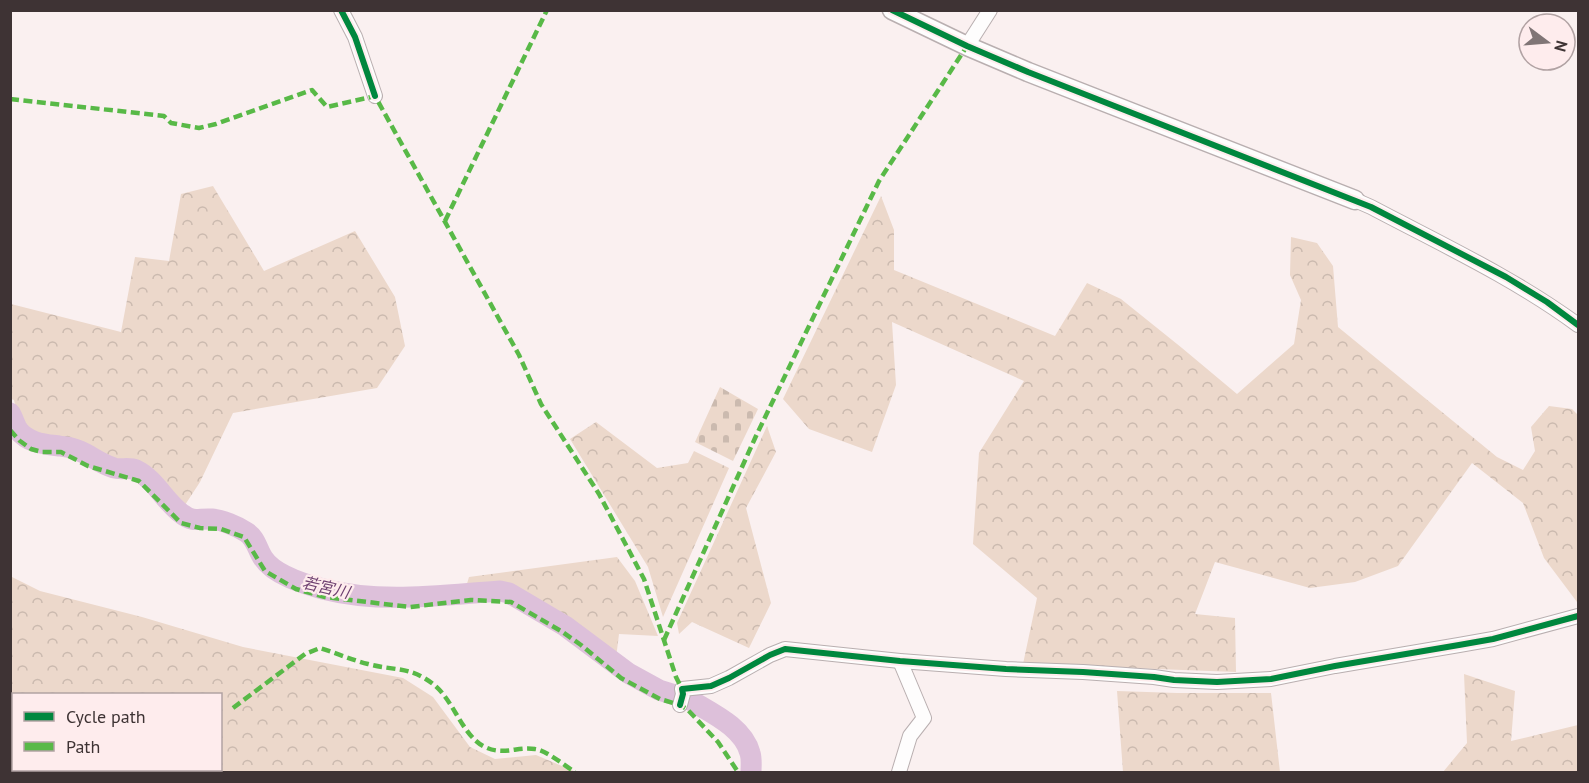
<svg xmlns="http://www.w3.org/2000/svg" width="1589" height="783" viewBox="0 0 1589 783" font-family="'PT Sans','Noto Sans JP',sans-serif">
	<defs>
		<pattern id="forest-crowns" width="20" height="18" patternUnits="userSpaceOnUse" patternTransform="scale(1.5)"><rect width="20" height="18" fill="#ecd8cb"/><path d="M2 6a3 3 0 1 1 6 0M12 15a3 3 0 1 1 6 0" fill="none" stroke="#cbbaaf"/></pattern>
		<pattern id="cemetery-stones" width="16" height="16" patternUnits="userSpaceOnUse" patternTransform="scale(1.5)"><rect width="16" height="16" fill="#ecd8cb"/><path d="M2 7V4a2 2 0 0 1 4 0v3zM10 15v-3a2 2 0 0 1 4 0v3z" fill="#cbbaaf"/></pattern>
	</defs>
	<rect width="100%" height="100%" fill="#faf0f0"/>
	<!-- forest -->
	<g fill="url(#forest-crowns)">
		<path d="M213 186 264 271 355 231 395 297 405 346 377 388 233 413 200 482 183 508 148 472 134 463 120 464 106 462 94 456 77 444 37 439 24 427 17 414 14 400 11 399V304L121 332 135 257 169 261 181 194Z"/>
		<path d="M881 196 894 230V270L1055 336 1087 283 1121 299 1182 348 1237 394 1294 344 1301 300 1290 275 1291 237 1317 243 1333 266 1338 327 1497 457 1523 470 1535 451 1531 427 1549 406 1572 409 1578 415V602H1577L1544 558 1523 503 1472 463 1398 566 1355 582 1310 588 1215 562 1195 614 1235 618 1236 672 1023 664 1037 598 973 544 979 453 1024 381 892 322 896 385 872 452 809 429 783 399Z"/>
		<path d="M596 422 657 468 688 463 694 451 729 468 663 617 648 567 570 439Z"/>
		<path d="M767 426 776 452 746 508 771 603 749 648 692 622 679 634 677 623Z"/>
		<path d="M617 557 635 581 658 636 619 634 616 658 526 592 506 586 466 587 469 577Z"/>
		<path d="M10 576 40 591 142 617 243 647 403 678 433 697 470 747 495 759 536 755 576 772H175L174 770H220V694H14V770H167L130 772H11Z"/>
		<path d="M1464 674 1515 691 1511 741 1578 725V772H1443L1467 743Z"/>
		<path d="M1117 691 1177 693H1271L1280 772H1123Z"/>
	</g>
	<!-- cemetery -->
	<path fill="url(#cemetery-stones)" d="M720 387 758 409 733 461 695 442Z"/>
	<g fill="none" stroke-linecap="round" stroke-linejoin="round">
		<!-- river -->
		<g stroke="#ddc0da" stroke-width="21">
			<path d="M10 413C13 418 15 425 18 430 28 443 44 444 59 446 65 447 72 447 77 450 91 455 98 463 114 468 121 470 129 467 136 470 155 479 165 502 182 514 194 523 198 518 212 519 222 520 237 526 246 532 256 538 257 549 263 558 274 575 304 584 323 589 381 604 442 595 500 591L509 593 565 626 628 673 659 690 675 695"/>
			<path d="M687 698C709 712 743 726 750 753 752 759 751 766 751 772"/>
		</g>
		<defs>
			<g id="street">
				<path d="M341 10 355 37 375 96"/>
				<path d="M967 46 990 10"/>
				<path d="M1355 200 1371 207C1441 244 1514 278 1578 325"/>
				<path d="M680 705 683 694 682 689 711 686 729 678 770 655 785 649 900 661 1006 669 1083 672 1154 677 1174 680 1217 682 1271 679 1335 666 1459 645 1493 639 1578 616"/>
				<path d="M899 772 910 736 924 718 900 661"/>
			</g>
			<path id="secondary" d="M892 10 967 46 1028 72 1355 200"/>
		</defs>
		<!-- street casing -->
		<use href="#street" stroke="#b9afb0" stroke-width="16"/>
		<!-- secondary casing -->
		<use href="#secondary" stroke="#b9afb0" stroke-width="21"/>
		<!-- street -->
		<use href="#street" stroke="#fefdfd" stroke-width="14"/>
		<!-- secondary -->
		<use href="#secondary" stroke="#fefdfd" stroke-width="18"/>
		<!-- quiet -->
		<g stroke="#58b947" stroke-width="4.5" stroke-dasharray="9 4.5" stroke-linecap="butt">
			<path d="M10 99 164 116 171 123 199 128 216 124 312 90 327 107 375 96 519 355 541 404 599 494 644 579 676 677 682 689"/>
			<path d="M445 221 547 10"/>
			<path d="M10 430 20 441 31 449 42 452H61L88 466 139 481 181 523 200 528 221 529 244 537 265 571 296 589 325 597 410 607 471 600 511 602 561 631 581 645 621 678 660 699 680 705 687 709 718 742 738 772"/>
			<path d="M664 640 756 436 879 181 967 46"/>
			<path d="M233 708 305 654 320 648C336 653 352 660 368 664 394 671 410 666 433 684 454 700 462 736 485 747 504 756 517 746 535 749 546 750 565 766 575 772"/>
		</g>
		<defs>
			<g id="cycleway">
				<path d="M341 10 355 37 375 96"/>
				<path d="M892 10 967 46 1028 72 1371 207 1506 277 1547 302 1578 325"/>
				<path d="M680 705 683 694 682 689 711 686 729 678 770 655 785 649 900 661 1006 669 1083 672 1154 677 1174 680 1217 682 1271 679 1335 666 1459 645 1493 639 1578 616"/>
			</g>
		</defs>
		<!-- cycleway casing -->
		<use href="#cycleway" stroke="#feeced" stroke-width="10"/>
		<!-- cycleway -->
		<use href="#cycleway" stroke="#00873e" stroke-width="6"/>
	</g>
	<g text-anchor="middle" stroke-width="4.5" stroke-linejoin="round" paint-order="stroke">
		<!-- water labels -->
		<g font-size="16" font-style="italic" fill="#6f4171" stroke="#feeced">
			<text transform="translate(326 587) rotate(13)" y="6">若宮川</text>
		</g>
	</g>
	<!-- border -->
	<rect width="1589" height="783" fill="none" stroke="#3e3334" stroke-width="24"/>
	<!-- legend -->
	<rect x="12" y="693" width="210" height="78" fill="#feeced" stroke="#b1a2a3" stroke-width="1.5"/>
	<rect x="24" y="712" width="30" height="9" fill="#00873e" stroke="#b1a2a3" stroke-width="1.5"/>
	<text x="66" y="723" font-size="18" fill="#3e3334">Cycle path</text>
	<rect x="24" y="742" width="30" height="9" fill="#58b947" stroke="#b1a2a3" stroke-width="1.5"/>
	<text x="66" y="753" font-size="18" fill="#3e3334">Path</text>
	<!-- north arrow -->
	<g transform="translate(1547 42) rotate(106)"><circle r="28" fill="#feeced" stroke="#b1a2a3" stroke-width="1.5"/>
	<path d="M0-4.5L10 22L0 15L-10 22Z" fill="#807576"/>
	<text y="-9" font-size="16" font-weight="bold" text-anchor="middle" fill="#3e3334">N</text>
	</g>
</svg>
